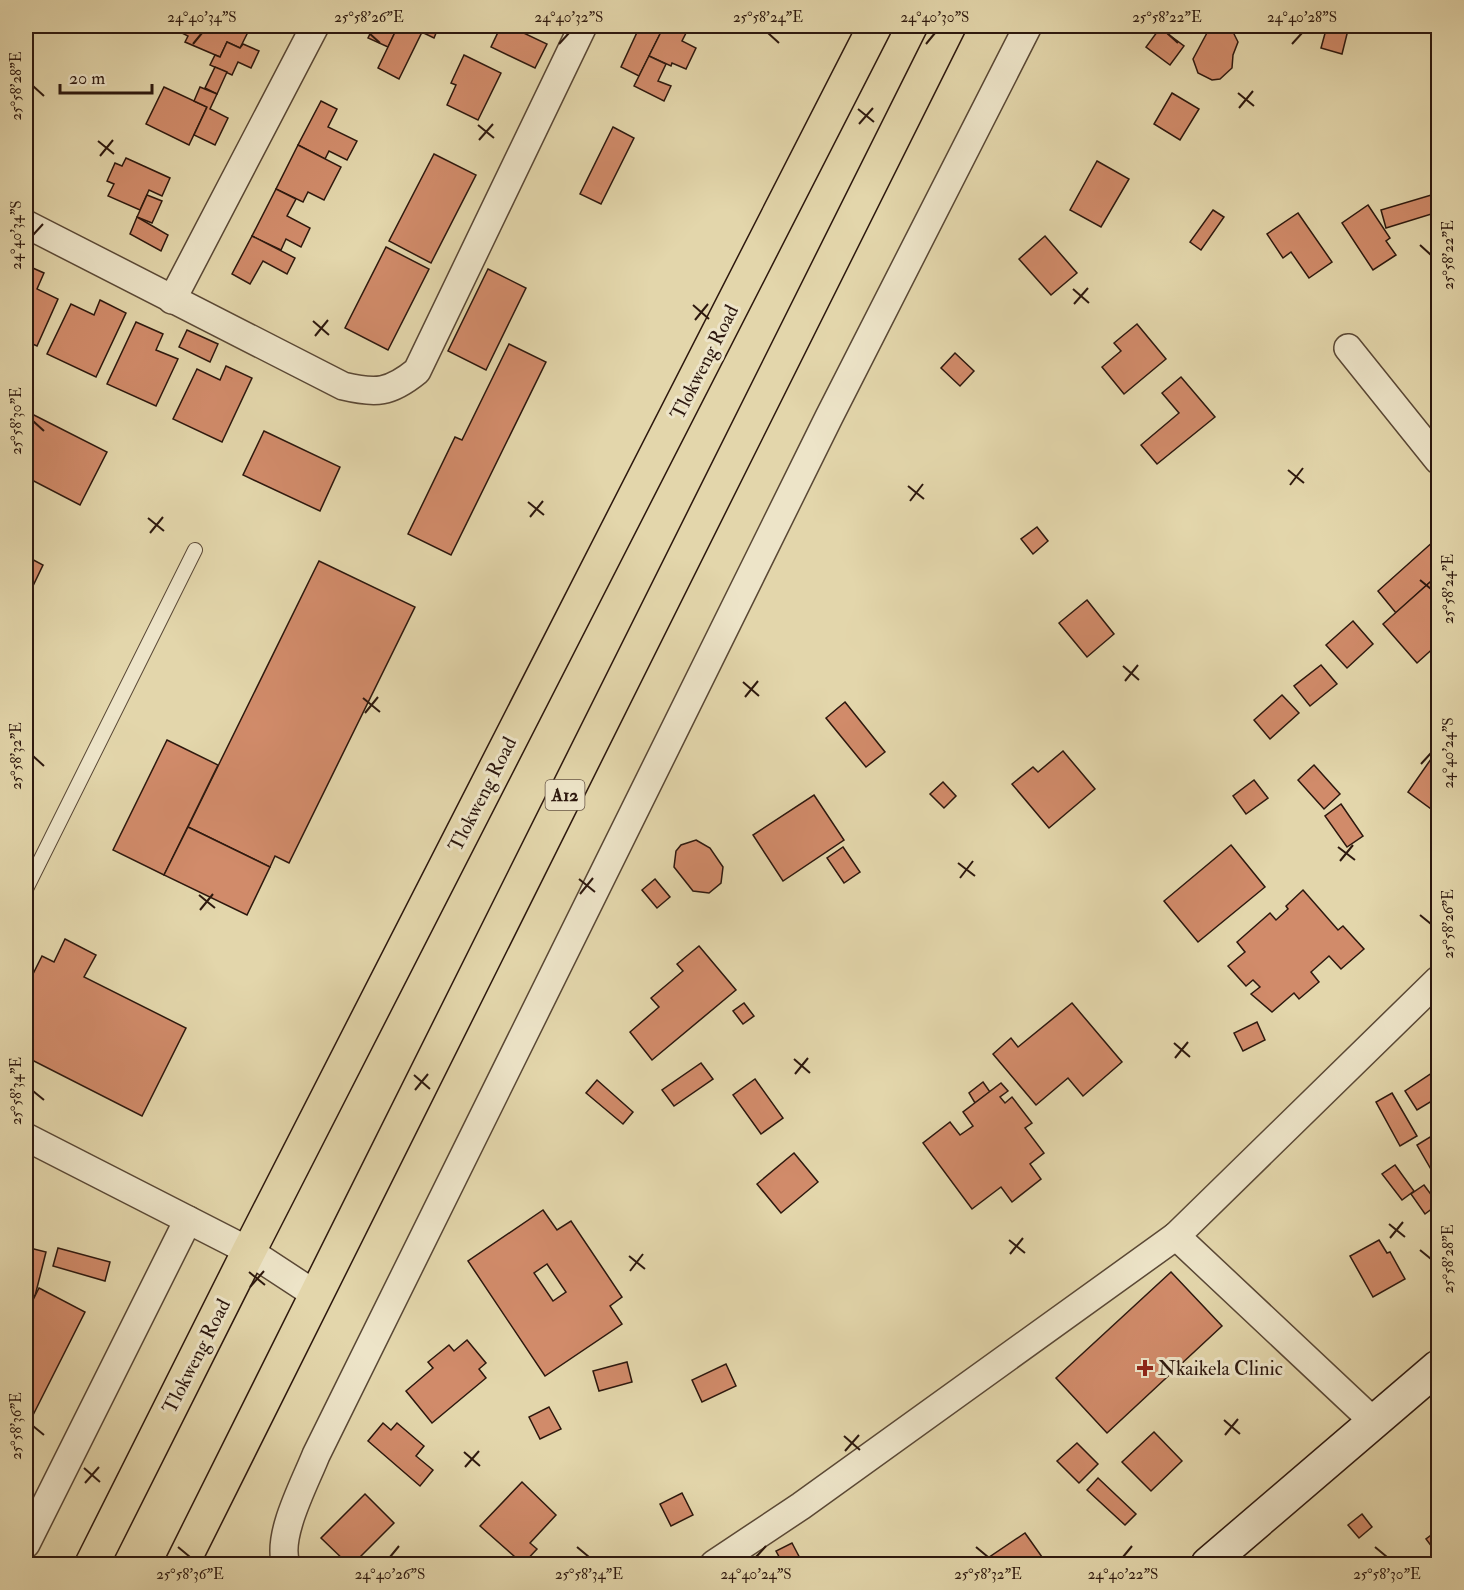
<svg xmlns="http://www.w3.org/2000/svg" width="1464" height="1590" viewBox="0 0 1464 1590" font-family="'IM FELL Double Pica',serif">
	<rect width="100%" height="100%" fill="#e3d6ab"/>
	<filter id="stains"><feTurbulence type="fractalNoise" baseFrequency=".00333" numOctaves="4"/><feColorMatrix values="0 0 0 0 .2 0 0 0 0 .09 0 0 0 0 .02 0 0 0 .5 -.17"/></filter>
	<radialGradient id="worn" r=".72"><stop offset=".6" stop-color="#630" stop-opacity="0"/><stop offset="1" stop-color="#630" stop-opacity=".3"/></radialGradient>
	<!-- building -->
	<g fill="#d18b6a" stroke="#2d180e" stroke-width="1.5" fill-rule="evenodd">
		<path d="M176 26H251L240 48 227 42 220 57 185 42 188 36 174 29Z"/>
		<path d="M374 26H398L388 47 368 38Z"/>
		<path d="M398 26H409L422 32 399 79 378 68Z"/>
		<path d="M409 26H439L434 38Z"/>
		<path d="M501 26H509L547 44 535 68 491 47Z"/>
		<path d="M650 26H664L639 76 621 67 639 28 647 32Z"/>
		<path d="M664 26H671L686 33 682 41 696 48 686 69 672 63 671 66 649 56Z"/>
		<path d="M1220 26 1232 30 1238 42 1233 55 1232 68 1220 79 1212 80 1198 73 1193 59 1208 31Z"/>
		<path d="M1327 26H1349L1342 54 1321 48Z"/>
		<path d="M1160 28 1184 46 1170 65 1146 47Z"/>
		<path d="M227 42 240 48 243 44 259 51 251 68 238 62 232 75 210 65 215 55 220 57Z"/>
		<path d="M464 55 501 73 478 120 447 105 456 85 451 83Z"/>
		<path d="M649 56 666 64 658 81 671 86 664 101 634 86Z"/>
		<path d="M215 67 227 72 217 94 205 88Z"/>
		<path d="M164 87 207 107 189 145 146 124Z"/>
		<path d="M200 87 217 94 210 109 228 118 215 145 194 135 207 107 194 101Z"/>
		<path d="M1172 93 1199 109 1180 140 1154 124Z"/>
		<path d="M321 101 337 109 328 127 357 141 347 160 329 151 325 159 298 145Z"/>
		<path d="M613 127 634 138 601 204 580 194Z"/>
		<path d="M298 145 341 167 324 200 308 192 303 202 276 189Z"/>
		<path d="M434 154 476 175 431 263 389 241Z"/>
		<path d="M126 158 170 178 162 196 149 190 140 210 108 196 114 184 107 181 115 163 122 166Z"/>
		<path d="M1097 161 1129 179 1101 227 1070 210Z"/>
		<path d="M276 189 296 199 287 216 310 228 301 247 286 239 281 250 252 236Z"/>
		<path d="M1438 193V212L1386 228 1381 210Z"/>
		<path d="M147 195 162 201 152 223 137 217Z"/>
		<path d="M1368 205 1390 238 1386 241 1396 255 1373 270 1342 223Z"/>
		<path d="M1213 210 1224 217 1201 250 1190 242Z"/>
		<path d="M1298 213 1332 262 1309 278 1291 252 1283 258 1267 234Z"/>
		<path d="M137 217 168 235 161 251 130 234Z"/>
		<path d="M252 236 295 258 287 274 263 261 250 284 232 274Z"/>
		<path d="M1045 236 1077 273 1051 295 1019 259Z"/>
		<path d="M386 247 429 269 388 350 345 328Z"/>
		<path d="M26 265 44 273 37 289 58 299 37 346 26 341Z"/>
		<path d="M488 269 526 288 486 370 448 351Z"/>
		<path d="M100 300 126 313 96 377 47 354 71 304 94 315Z"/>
		<path d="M136 322 163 334 156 350 178 359 156 406 107 384Z"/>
		<path d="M1137 324 1166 359 1124 394 1102 367 1121 351 1114 343Z"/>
		<path d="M187 330 218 344 210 362 179 347Z"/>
		<path d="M509 344 546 362 451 555 408 534 455 437 462 440Z"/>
		<path d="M955 353 974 371 960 386 941 368Z"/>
		<path d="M226 366 252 378 222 442 173 419 197 369 220 380Z"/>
		<path d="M1181 377 1215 417 1157 464 1141 445 1179 413 1162 393Z"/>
		<path d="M26 411 107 452 80 505 26 477Z"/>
		<path d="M264 431 340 467 320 511 243 475Z"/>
		<path d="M1037 527 1048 541 1033 554 1021 539Z"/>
		<path d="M1435 540 1438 544V575L1396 613 1378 591Z"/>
		<path d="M26 556 43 565 31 590 26 588Z"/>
		<path d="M319 561 415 607 289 863 275 856 270 867 188 827Z"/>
		<path d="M1438 575V644L1417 663 1383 624Z"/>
		<path d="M1087 600 1114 634 1087 657 1059 623Z"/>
		<path d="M1353 621 1373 644 1347 668 1326 645Z"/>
		<path d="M1321 665 1337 684 1310 706 1294 686Z"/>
		<path d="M1282 695 1299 713 1270 739 1254 720Z"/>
		<path d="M845 702 885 752 866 767 826 718Z"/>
		<path d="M167 740 218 765 164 875 113 850Z"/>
		<path d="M1438 749V814L1408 792Z"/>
		<path d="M1063 751 1095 789 1049 828 1012 784 1033 767 1038 772Z"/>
		<path d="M1314 765 1340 794 1324 809 1298 780Z"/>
		<path d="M1254 780 1268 798 1246 814 1233 796Z"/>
		<path d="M943 782 956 796 944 808 930 794Z"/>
		<path d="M814 795 844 840 783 881 753 835Z"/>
		<path d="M1341 804 1363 836 1347 847 1325 816Z"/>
		<path d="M188 827 270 867 247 915 164 875Z"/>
		<path d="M696 840 710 848 723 867 721 883 709 893 693 891 674 867 676 851 681 845Z"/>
		<path d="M1231 845 1265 887 1198 942 1164 901Z"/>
		<path d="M843 847 860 872 844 883 827 858Z"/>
		<path d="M655 879 670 897 657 908 642 890Z"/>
		<path d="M1303 890 1338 930 1343 926 1364 949 1341 969 1329 956 1311 972 1319 982 1299 999 1294 993 1272 1012 1251 994 1260 987 1253 980 1246 986 1228 966 1245 952 1237 942 1270 913 1276 920 1288 909 1286 906Z"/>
		<path d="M65 939 96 955 84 977 186 1028 142 1116 26 1057V988L42 956 54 962Z"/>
		<path d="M699 946 736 990 652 1060 630 1032 659 1007 651 998 683 971 677 964Z"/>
		<path d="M744 1003 754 1016 743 1024 733 1011Z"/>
		<path d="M1072 1003 1122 1062 1083 1096 1068 1078 1036 1105 993 1054 1011 1038 1018 1047Z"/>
		<path d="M1257 1022 1265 1040 1243 1051 1234 1033Z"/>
		<path d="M701 1063 713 1079 674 1106 662 1090Z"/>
		<path d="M1438 1069V1105L1435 1099 1417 1110 1405 1091Z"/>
		<path d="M755 1079 783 1118 761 1134 733 1095Z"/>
		<path d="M597 1080 633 1112 623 1124 586 1093Z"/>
		<path d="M983 1082 990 1092 975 1103 969 1093Z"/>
		<path d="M1001 1083 1008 1091 1000 1097 1005 1103 1012 1097 1032 1123 1025 1128 1044 1153 1030 1164 1041 1179 1012 1202 1001 1187 972 1209 923 1143 950 1122 960 1135 973 1126 963 1112Z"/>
		<path d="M1392 1093 1417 1136 1400 1146 1376 1102Z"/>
		<path d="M1430 1137 1438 1152V1168L1432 1171 1417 1145Z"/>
		<path d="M794 1153 818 1182 781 1213 757 1184Z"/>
		<path d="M1395 1165 1414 1191 1402 1200 1382 1174Z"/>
		<path d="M1424 1185 1438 1204 1425 1214 1411 1194Z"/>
		<path d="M543 1210 557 1230 571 1221 622 1297 610 1306 622 1324 545 1376 468 1261ZM547 1264 566 1292 553 1301 534 1273Z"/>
		<path d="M1379 1240 1387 1253 1390 1252 1405 1279 1373 1297 1350 1256Z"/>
		<path d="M26 1247 46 1252 35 1296 26 1293Z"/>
		<path d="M58 1248 110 1262 105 1281 53 1266Z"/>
		<path d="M1171 1272 1222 1326 1107 1433 1056 1378Z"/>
		<path d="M39 1288 85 1312 26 1429V1314Z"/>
		<path d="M467 1340 486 1363 479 1369 486 1378 432 1423 406 1391 433 1368 428 1362 449 1345 454 1351Z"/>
		<path d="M627 1362 632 1382 599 1391 593 1371Z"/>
		<path d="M726 1364 736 1386 702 1402 692 1380Z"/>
		<path d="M549 1407 561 1429 540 1439 529 1417Z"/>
		<path d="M383 1423 391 1430 397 1423 424 1446 416 1456 433 1470 420 1486 368 1441Z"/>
		<path d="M1154 1432 1182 1461 1151 1491 1122 1462Z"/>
		<path d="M1077 1443 1098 1464 1079 1483 1057 1461Z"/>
		<path d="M1098 1478 1136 1514 1125 1525 1087 1490Z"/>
		<path d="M522 1482 556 1515 530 1543 537 1549 523 1564 480 1526Z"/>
		<path d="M682 1493 693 1515 671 1526 660 1504Z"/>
		<path d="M365 1494 394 1523 353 1564H348L321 1538Z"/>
		<path d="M1362 1514 1372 1527 1359 1538 1348 1525Z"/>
		<path d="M1438 1530V1548L1435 1551 1426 1539Z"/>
		<path d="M1025 1533 1047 1564H979Z"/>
		<path d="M792 1543 803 1564H783L776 1551Z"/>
	</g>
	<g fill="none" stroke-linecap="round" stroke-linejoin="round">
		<defs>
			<path id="lane" d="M26 889 195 550"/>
			<g id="street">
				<path d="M26 224 343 386C376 394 390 393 417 371L583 26"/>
				<path d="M172 300 315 26"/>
				<path d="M1348 348 1438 460"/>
				<path d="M26 1137 249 1251 316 1295"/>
				<path d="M1374 1422 1176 1236 1438 980"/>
				<path d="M26 1544 188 1220"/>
				<path d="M286 1564C276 1536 305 1483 316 1455L829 417 1028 26"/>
				<path d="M714 1564 801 1506 1176 1236"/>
			</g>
			<path id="secondary" d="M1208 1564 1438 1367"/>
			<g id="primary">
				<path d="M92 1564 249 1251 875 26"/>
				<path d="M182 1564 949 26"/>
			</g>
		</defs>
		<!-- lane casing -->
		<use href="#lane" stroke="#5a4835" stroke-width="16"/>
		<!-- street casing -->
		<use href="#street" stroke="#5a4835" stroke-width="30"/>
		<!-- secondary casing -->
		<use href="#secondary" stroke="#2d180e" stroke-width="36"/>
		<!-- primary casing -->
		<use href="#primary" stroke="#2d180e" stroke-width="36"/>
		<!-- lane -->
		<use href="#lane" stroke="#ede4c8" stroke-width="14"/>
		<!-- street -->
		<use href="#street" stroke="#ede4c8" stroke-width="27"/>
		<!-- secondary -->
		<use href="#secondary" stroke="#ede4c8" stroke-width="33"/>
		<!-- primary -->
		<use href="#primary" stroke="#e3d6ab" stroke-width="33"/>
	</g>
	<!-- ticks -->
	<path fill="none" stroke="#2d180e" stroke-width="2" d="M369 33 380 43M768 33 779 43M1167 33 1178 43M193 44 202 33M559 44 569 33M926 44 935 33M1292 44 1302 33M33 86 44 96M1238 93 1254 106M1239 108 1253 91M858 109 874 122M859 124 873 108M478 125 494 138M479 140 493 124M98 141 114 154M100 156 113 140M33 235 43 224M1420 245 1431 255M1073 289 1089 303M1074 304 1088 288M693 305 709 319M695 320 708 304M313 321 329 335M315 336 328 320M33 421 44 431M1288 470 1304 483M1290 485 1303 468M908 486 924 499M910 501 923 484M528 502 544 515M530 517 543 501M148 518 164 531M150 533 163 517M1420 580 1431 589M1123 666 1139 680M1125 681 1138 665M743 682 759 696M745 697 758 681M363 698 380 712M365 713 378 697M33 756 44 766M1421 764 1431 753M1338 847 1355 860M1340 861 1353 845M958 863 975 876M960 878 973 861M579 879 595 892M580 894 593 878M199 895 215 908M200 910 213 894M1420 915 1431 924M1174 1043 1190 1057M1175 1058 1188 1042M794 1059 810 1073M795 1074 808 1058M414 1075 430 1089M415 1090 428 1074M33 1091 44 1100M1389 1224 1405 1237M1390 1238 1403 1222M1009 1240 1025 1253M1420 1250 1431 1259M1010 1254 1023 1238M629 1256 645 1269M630 1271 643 1254M249 1272 265 1285M250 1287 264 1271M1224 1420 1240 1434M33 1426 44 1435M1225 1435 1238 1419M844 1436 860 1450M845 1451 859 1435M464 1452 480 1466M465 1467 479 1451M84 1468 100 1482M85 1483 99 1467M178 1547 190 1557M577 1547 589 1557M976 1547 988 1557M1375 1547 1387 1557M390 1557 399 1546M756 1557 766 1546M1123 1557 1132 1546"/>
	<!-- markers -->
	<path fill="#8f2418" stroke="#ede4c8" stroke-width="2" d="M1142 1359h6v6h6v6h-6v6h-6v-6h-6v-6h6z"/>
	<g text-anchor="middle" stroke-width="6" stroke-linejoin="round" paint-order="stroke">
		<!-- shield labels -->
		<rect fill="#ede4c8" stroke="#675546" stroke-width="1.5" x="545.5" y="780" width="39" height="30" rx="4.5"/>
		<g font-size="18" font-weight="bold" fill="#2d180e">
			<text x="565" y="801">A12</text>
		</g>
		<!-- street labels -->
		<g font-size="20" fill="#2d180e" stroke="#ede4c8">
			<text transform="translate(704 362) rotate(-63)" y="7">Tlokweng Road</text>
			<text transform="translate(482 794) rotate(-63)" y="7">Tlokweng Road</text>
			<text transform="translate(196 1356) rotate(-63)" y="7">Tlokweng Road</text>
		</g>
		<!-- poi labels -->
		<g font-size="20" fill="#2d180e" stroke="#ede4c8" text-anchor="start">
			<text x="1158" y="1375">Nkaikela Clinic</text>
		</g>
	</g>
	<!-- margin -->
	<rect width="1464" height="1590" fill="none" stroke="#e3d6ab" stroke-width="66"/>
	<!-- scale -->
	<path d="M60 84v9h92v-9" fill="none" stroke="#2d180e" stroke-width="3"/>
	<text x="69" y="84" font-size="18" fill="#2d180e" stroke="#ede4c8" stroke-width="4.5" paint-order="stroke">20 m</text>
	<rect x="33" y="33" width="1398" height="1524" fill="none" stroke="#2d180e" stroke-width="2"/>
	<g font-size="15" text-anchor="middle" fill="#2d180e">
		<text x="202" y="22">24°40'34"S</text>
		<text x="369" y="22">25°58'26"E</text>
		<text x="569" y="22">24°40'32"S</text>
		<text x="768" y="22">25°58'24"E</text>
		<text x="935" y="22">24°40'30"S</text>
		<text x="1167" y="22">25°58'22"E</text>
		<text x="1302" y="22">24°40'28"S</text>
		<text transform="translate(16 86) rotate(-90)" y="5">25°58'28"E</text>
		<text transform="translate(16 235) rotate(-90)" y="5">24°40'34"S</text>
		<text transform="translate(1448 255) rotate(-90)" y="5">25°58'22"E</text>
		<text transform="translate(16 421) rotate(-90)" y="5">25°58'30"E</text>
		<text transform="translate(1448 589) rotate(-90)" y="5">25°58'24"E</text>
		<text transform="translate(1448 753) rotate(-90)" y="5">24°40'24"S</text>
		<text transform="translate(16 756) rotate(-90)" y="5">25°58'32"E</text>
		<text transform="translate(1448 924) rotate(-90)" y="5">25°58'26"E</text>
		<text transform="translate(16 1091) rotate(-90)" y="5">25°58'34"E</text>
		<text transform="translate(1448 1259) rotate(-90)" y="5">25°58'28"E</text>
		<text transform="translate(16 1426) rotate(-90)" y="5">25°58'36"E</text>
		<text x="190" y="1579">25°58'36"E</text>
		<text x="390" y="1579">24°40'26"S</text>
		<text x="589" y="1579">25°58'34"E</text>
		<text x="756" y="1579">24°40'24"S</text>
		<text x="988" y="1579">25°58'32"E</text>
		<text x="1123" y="1579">24°40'22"S</text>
		<text x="1387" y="1579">25°58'30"E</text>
	</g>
	<rect width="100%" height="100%" filter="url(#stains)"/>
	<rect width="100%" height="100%" fill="url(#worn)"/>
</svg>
